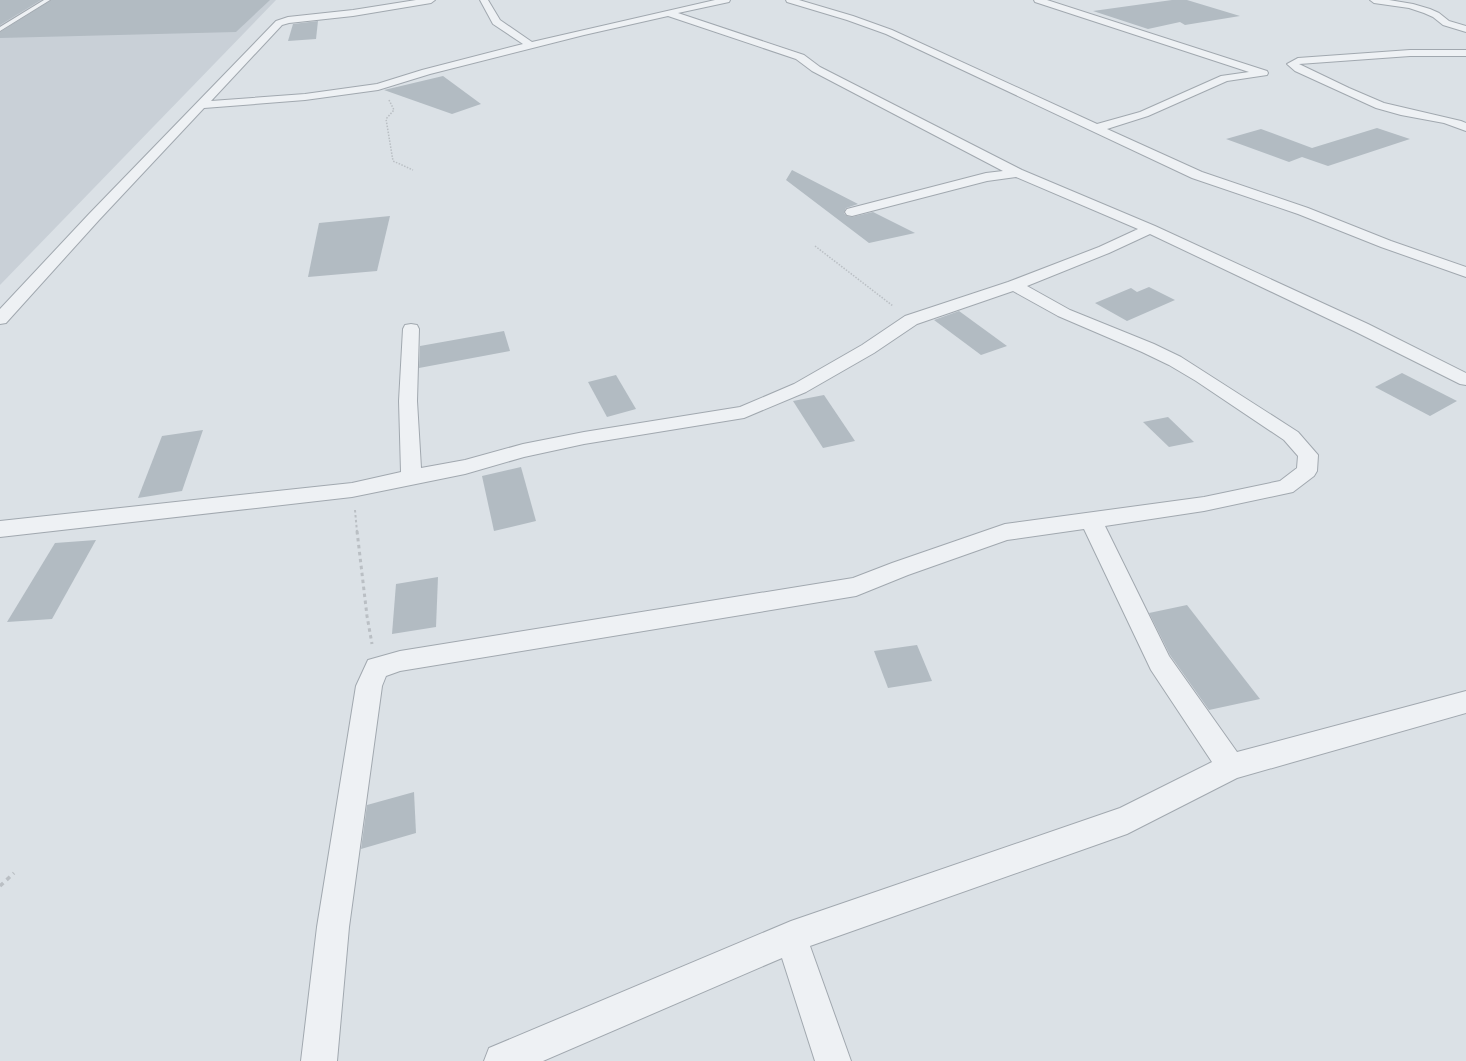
<svg xmlns="http://www.w3.org/2000/svg" width="1466" height="1061" viewBox="0 0 1466 1061" font-family="Commissioner,sans-serif">
	<rect width="100%" height="100%" fill="#dbe1e6"/>
	<!-- built -->
	<path fill="#c9d0d7" d="M0 0H276L0 285Z"/>
	<!-- building -->
	<g fill="#b2bbc2">
		<path d="M0 0H41L0 25Z"/>
		<path d="M51 0H270L236 32 0 38V32Z"/>
		<path d="M1172 0H1187L1240 16 1185 25 1180 22 1148 29 1093 11Z"/>
		<path d="M318 21 316 39 288 41 293 24Z"/>
		<path d="M443 76 481 104 452 114 384 90Z"/>
		<path d="M1377 128 1410 139 1328 166 1302 157 1289 162 1226 139 1261 129 1312 148Z"/>
		<path d="M792 170 858 204 846 208 844 213 847 216 852 217 873 212 915 233 869 243 786 180Z"/>
		<path d="M390 216 377 271 308 277 319 223Z"/>
		<path d="M1149 287 1175 300 1127 321 1095 303 1131 288 1137 292Z"/>
		<path d="M959 311 1007 346 981 355 934 320Z"/>
		<path d="M504 331 510 351 419 368 420 346Z"/>
		<path d="M1402 373 1457 401 1430 416 1375 387Z"/>
		<path d="M616 375 636 409 607 417 588 382Z"/>
		<path d="M824 395 855 441 823 448 793 401Z"/>
		<path d="M1168 417 1194 442 1169 447 1143 422Z"/>
		<path d="M203 430 182 491 138 498 162 436Z"/>
		<path d="M521 467 536 521 494 531 482 476Z"/>
		<path d="M96 540 52 619 7 622 55 543Z"/>
		<path d="M438 577 436 627 392 634 396 584Z"/>
		<path d="M1187 605 1260 699 1209 710 1170 655 1149 613Z"/>
		<path d="M917 645 932 681 888 688 874 651Z"/>
		<path d="M414 792 416 833 361 849 367 805Z"/>
	</g>
	<g fill="none" stroke-linecap="round" stroke-linejoin="round">
		<defs>
			<path id="lane" d="M44 0H50L0 31V27Z"/>
			<g id="street">
				<path d="M416 0H435L431 3 353 16 289 23 282 25 211 101 305 94 377 84 422 70 523 44 493 24 480 0H488L500 20 532 42 715 0H730L729 2 678 13 804 55 820 67 1022 170 1155 226 1368 324 1466 373V385L1460 384 1356 332 1150 234 1109 253 1027 286 1070 310 1154 344 1181 357 1298 432 1318 455 1317 471 1314 476 1293 492 1204 511 1105 526 1169 656 1237 752 1466 691V713L1237 778 1127 834 810 946 851 1061H815L782 958 543 1061H484L489 1048 791 921 1120 808 1212 762 1151 670 1084 529 1007 540 908 575 856 596 400 671 386 676 382 686 349 927 337 1061H301L317 927 356 686 368 660 400 651 853 578 892 563 1005 524 1204 497 1280 481 1297 468 1298 456 1284 440 1196 381 1169 365 1142 352 1058 316 1013 291 917 324 874 353 806 392 744 418 584 444 524 457 465 474 352 497 0 537V521L352 483 401 472 399 401 403 329 405 325 411 324 417 325 419 329 417 401 421 468 465 460 523 444 584 432 740 407 794 384 862 345 905 316 1008 282 1099 247 1138 229 1016 177 987 181 852 216 847 215 845 212 847 209 986 173 1003 171 812 71 796 59 668 16 584 35 430 74 378 90 305 100 204 108 99 220 6 323 0 324V309L89 214 276 21 288 17 353 10Z"/>
				<path d="M786 0H799L853 16 892 30 1097 124 1140 112 1221 76 1249 72 1035 2 1034 0H1047L1267 71 1268 73 1267 75 1227 81 1148 116 1107 129 1202 172 1308 208 1391 241 1466 267V277L1381 247 1298 214 1192 178 886 34 847 20 787 2Z"/>
				<path d="M1370 0H1389L1413 4 1430 9 1439 13 1449 21 1466 26V32L1443 25 1433 17 1424 13 1409 8 1374 3Z"/>
				<path d="M1410 50H1466V56H1410L1299 64 1349 88 1384 103 1461 121 1466 123V131L1444 123 1401 115 1376 108 1295 71 1287 64 1298 58Z"/>
			</g>
		</defs>
		<!-- lane casing -->
		<use href="#lane" stroke="#a1a8af" stroke-width="2"/>
		<!-- street casing -->
		<use href="#street" stroke="#a1a8af" stroke-width="2"/>
		<!-- path-far3 -->
		<g stroke="#babfc4" stroke-width="1.5" stroke-dasharray="1.5 1.5" stroke-linecap="butt">
			<path d="M389 100 394 110 386 119 393 161 413 170"/>
			<path d="M815 246 893 306"/>
		</g>
		<!-- path-far2 -->
		<path stroke="#babfc4" stroke-width="2" stroke-dasharray="2.5 2.5" stroke-linecap="butt" d="M355 510 357 532"/>
		<!-- path-far1 -->
		<path stroke="#babfc4" stroke-width="3" stroke-dasharray="3.5 3.5" stroke-linecap="butt" d="M357 531 367 616 372 644"/>
		<!-- path -->
		<path stroke="#babfc4" stroke-width="3.5" stroke-dasharray="4.5 4.5" stroke-linecap="butt" d="M0 886 14 873"/>
		<!-- lane -->
		<use href="#lane" fill="#eef1f4" fill-rule="evenodd"/>
		<!-- street -->
		<use href="#street" fill="#eef1f4" fill-rule="evenodd"/>
	</g>
</svg>
